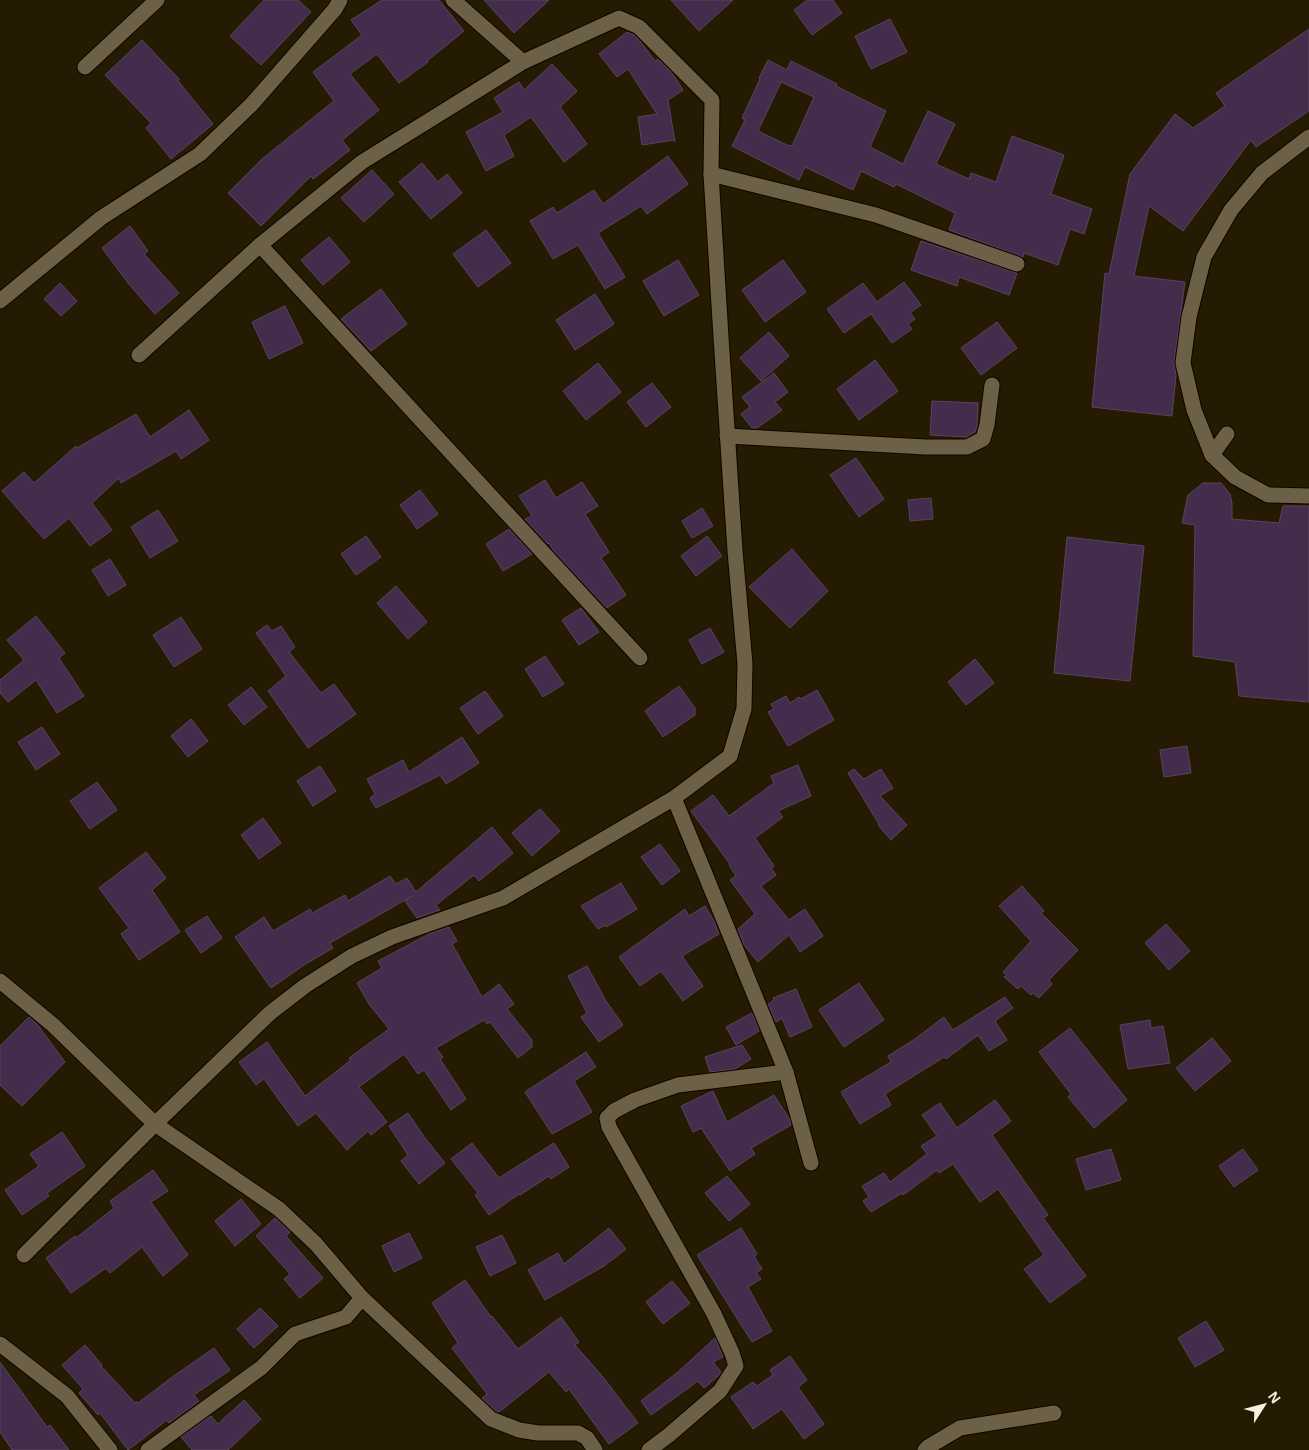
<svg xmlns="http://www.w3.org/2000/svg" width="1309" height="1450" viewBox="0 0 1309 1450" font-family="Helvetica,sans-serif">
	<rect width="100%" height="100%" fill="#241b02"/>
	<!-- building -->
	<g fill="#432c4c" stroke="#56465c" fill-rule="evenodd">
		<path d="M264 0H298L311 12 261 65 230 36Z"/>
		<path d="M382 0H439L464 31 427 61 428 62 399 83 377 54 350 74 379 110 342 140 350 150 313 179 311 176 261 226 228 193 262 159 334 101 313 72 362 35 351 20Z"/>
		<path d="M484 0H549L514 33Z"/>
		<path d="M671 0H733L699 31Z"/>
		<path d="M807 0H833L842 13 812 35 794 10Z"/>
		<path d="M890 19 907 52 871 69 855 36Z"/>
		<path d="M1309 29V111L1256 147 1251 140 1183 231 1149 206 1134 276 1185 282 1174 362 1176 375 1172 416 1092 407 1105 273 1109 274 1130 174 1175 114 1193 128 1225 106 1216 93Z"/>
		<path d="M627 32 634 35 640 41 655 61 658 59 672 73 683 90 668 100 675 142 674 140 642 145 638 117 657 114 628 69 617 77 599 54Z"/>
		<path d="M142 40 179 79 178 81 213 124 171 159 146 128 151 123 105 75Z"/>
		<path d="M768 60 787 70 791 61 837 84 836 86 886 111 870 147 903 164 928 111 955 124 936 164 969 179 971 173 996 182 1012 136 1064 155 1051 194 1092 209 1084 234 1070 229 1058 265 1024 253 1023 257 949 230 955 213 896 184 894 187 861 171 853 190 805 167 799 180 732 146 745 120 742 118 760 79 759 78ZM781 82 814 97 792 146 790 145 789 146 758 131Z"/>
		<path d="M552 64 577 91 560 107 587 144 564 162 531 117 504 135 514 156 486 171 466 132 503 112 494 98 519 82 524 90Z"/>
		<path d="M668 156 688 184 647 214 641 206 598 233 625 277 605 289 578 245 553 259 530 221 553 207 557 213 594 190 603 204Z"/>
		<path d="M422 163 438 182 447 174 462 193 431 219 399 182Z"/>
		<path d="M372 170 394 194 364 222 341 198Z"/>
		<path d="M130 226 148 251 144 254 179 293 155 314 128 283 102 248Z"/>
		<path d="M486 230 511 263 478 287 453 254Z"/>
		<path d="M329 237 350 262 323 285 301 260Z"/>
		<path d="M921 241 1017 273 1009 295 959 277 957 286 911 270Z"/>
		<path d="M678 260 699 295 664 316 643 281Z"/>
		<path d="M783 260 806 292 765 322 742 290Z"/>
		<path d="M904 282 921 305 910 313 915 319 908 324 912 329 892 343 871 314 844 333 827 309 863 283 877 302Z"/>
		<path d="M60 283 77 301 61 316 44 299Z"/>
		<path d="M381 289 407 324 371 351 341 319Z"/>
		<path d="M595 294 614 324 575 350 556 320Z"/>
		<path d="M285 306 303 343 269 359 252 322Z"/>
		<path d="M997 322 1017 348 981 375 961 348Z"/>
		<path d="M769 332 789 356 761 381 740 358Z"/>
		<path d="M875 360 898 391 859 420 837 389Z"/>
		<path d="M598 363 621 392 586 420 563 391Z"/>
		<path d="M774 373 788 392 775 402 782 410 757 428H752L741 414 750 407 742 397Z"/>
		<path d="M652 383 671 407 646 427 627 402Z"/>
		<path d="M932 401 978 403 977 426 975 432 966 437 930 435Z"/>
		<path d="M189 410 209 440 181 459 176 451 121 483 119 478 92 503 112 530 90 546 69 518 44 539 2 491 24 472 34 483 76 446 77 448 136 414 150 437Z"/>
		<path d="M856 458 884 499 859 517 830 475Z"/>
		<path d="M545 480 556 498 582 482 598 506 585 514 609 552 601 558 626 595 607 608 553 550 549 543 548 544 525 519 532 516 519 496Z"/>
		<path d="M1203 483H1221L1230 494 1232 503V519L1279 523 1283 506H1309V702L1239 696 1235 662 1193 656 1195 525 1182 523 1188 495Z"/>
		<path d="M420 490 438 514 417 529 400 505Z"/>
		<path d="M931 498 933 519 910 521 908 500Z"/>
		<path d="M702 508 713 526 692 538 682 521Z"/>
		<path d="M158 510 178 541 150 558 131 527Z"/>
		<path d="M509 529 532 554 503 571 486 544Z"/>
		<path d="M366 536 381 557 356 575 341 554Z"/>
		<path d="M707 536 722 556 696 576 681 556Z"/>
		<path d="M1067 537 1144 546 1130 681 1054 673Z"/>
		<path d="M792 549 828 591 790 628 749 587Z"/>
		<path d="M110 559 126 585 108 596 92 570Z"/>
		<path d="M396 586 427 622 408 639 377 603Z"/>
		<path d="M581 608 599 632 579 645 562 620Z"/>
		<path d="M36 616 65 653 59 658 84 696 57 713 36 680 8 702 0 693V680L24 660 7 640Z"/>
		<path d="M181 617 202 649 174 667 153 635Z"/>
		<path d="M267 625 272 631 281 626 295 647 289 652 321 693 334 684 356 714 308 748 268 691 286 676 256 633Z"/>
		<path d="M710 628 724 652 702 664 689 640Z"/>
		<path d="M545 656 564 684 543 697 525 669Z"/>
		<path d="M975 659 994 683 966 705 948 682Z"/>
		<path d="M679 686 695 708V715L663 737 645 711Z"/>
		<path d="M251 687 267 707 244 725 228 705Z"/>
		<path d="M817 690 834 720 788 746 768 712 774 709 771 704 786 696 790 703 799 697 801 699Z"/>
		<path d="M485 691 503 716 478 734 460 708Z"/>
		<path d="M191 719 208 741 188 757 171 736Z"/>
		<path d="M42 727 60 754 36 770 18 742Z"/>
		<path d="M462 737 479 763 446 784 440 775 376 808 370 798 375 794 367 779 403 760 409 772Z"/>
		<path d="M1187 746 1191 773 1164 777 1160 750Z"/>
		<path d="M798 765 811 796 778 811 783 817 755 838 774 866 771 868 776 875 761 886 789 920 805 909 823 936 800 952 789 935 758 962 744 945 738 929 755 914 730 880 736 876 729 865 730 864 691 811 713 795 729 816 774 783 771 776Z"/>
		<path d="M320 766 336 791 313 806 297 781Z"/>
		<path d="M854 769 864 779 881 769 893 788 880 796 907 825 891 840 878 825 879 824 848 773Z"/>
		<path d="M97 782 117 810 90 829 70 801Z"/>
		<path d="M540 809 560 831 532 856 512 833Z"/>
		<path d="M263 818 281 843 259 859 241 835Z"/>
		<path d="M492 827 513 853 479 881 474 875 436 905 440 910 417 918 405 901 412 896 330 943 333 948 304 965 271 988 235 937 264 917 273 931 310 909 312 913 345 895 348 901 390 876 396 884 407 878 416 892Z"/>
		<path d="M660 844 680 871 662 885 641 857Z"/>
		<path d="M146 852 166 878 152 890 180 932 139 960 121 934 129 928 99 888Z"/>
		<path d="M621 883 637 909 606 927 605 925 598 929 581 906Z"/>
		<path d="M1022 886 1044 911 1041 913 1078 950 1049 980 1052 984 1039 998 1033 993 1031 995 1021 986 1018 989 1004 977 1007 975 1003 972 1031 941 999 906Z"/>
		<path d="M705 906 714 921 719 934 682 956 703 986 683 1001 661 971 640 986 619 957 685 909 689 916Z"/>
		<path d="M207 916 222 938 201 953 185 930Z"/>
		<path d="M1166 924 1190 951 1169 970 1145 943Z"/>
		<path d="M449 927 457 941 452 944 482 997 499 984 514 1004 507 1009 532 1040V1047L518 1058 490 1022 487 1024 484 1020 436 1048 443 1057 440 1059 466 1099 451 1110 424 1070 418 1074 404 1054 359 1087 387 1122 371 1135 368 1131 347 1150 316 1113 298 1126 264 1079 256 1085 239 1062 267 1042 305 1096 351 1060 349 1058 389 1029 369 1004 357 983 382 968 378 961 429 934Z"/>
		<path d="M587 966 606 1001 623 1025 599 1042 581 1017 587 1013 568 976Z"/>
		<path d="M859 983 884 1020 844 1047 819 1010Z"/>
		<path d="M796 989 812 1027 790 1037 782 1018 776 1022 768 1004 774 1000 773 998Z"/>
		<path d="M1005 997 1013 1008 995 1021 1007 1040 989 1051 978 1035 946 1059 944 1057 885 1094 891 1105 860 1124 841 1092 891 1062 888 1056 915 1039 944 1017 953 1030Z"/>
		<path d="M752 1013 759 1031 736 1045 726 1027Z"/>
		<path d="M29 1017 37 1024 65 1062 22 1106 0 1085V1046Z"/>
		<path d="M1150 1020 1151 1028 1163 1026 1170 1063 1128 1069 1120 1025Z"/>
		<path d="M1070 1028 1127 1100 1094 1128 1068 1097 1071 1094 1039 1052Z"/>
		<path d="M1212 1038 1231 1061 1195 1091 1176 1068Z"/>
		<path d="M742 1045 751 1059 735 1069 710 1072 705 1057Z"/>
		<path d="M586 1052 596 1067 574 1081 592 1112 552 1134 525 1092Z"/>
		<path d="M713 1091 727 1122 774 1095 790 1120 791 1125 751 1148 755 1154 730 1171 701 1128 693 1132 681 1106Z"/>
		<path d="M995 1100 1011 1121 992 1135 1048 1215 1043 1218 1086 1276 1050 1303 1024 1269 1044 1255 998 1189 980 1202 953 1164 939 1173 937 1170 903 1195 902 1193 871 1212 863 1201 869 1197 862 1186 884 1173 890 1182 927 1154 921 1146 937 1136 922 1115 940 1103 957 1128Z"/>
		<path d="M408 1113 425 1138 445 1163 419 1184 401 1161 408 1155 389 1126Z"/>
		<path d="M62 1132 85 1166 47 1193 49 1196 22 1215 5 1190 39 1166 30 1154Z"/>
		<path d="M472 1143 499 1178 554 1143 569 1167 551 1179 549 1176 520 1195 519 1194 489 1215 475 1195 478 1193 451 1159Z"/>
		<path d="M1111 1149 1121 1180 1086 1190 1076 1159Z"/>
		<path d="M1243 1149 1258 1170 1234 1187 1219 1166Z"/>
		<path d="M153 1170 168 1191 151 1202 188 1255 163 1276 142 1247 110 1273 106 1268 71 1293 46 1258 75 1236 76 1238 114 1208 110 1201Z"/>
		<path d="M727 1176 750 1204 729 1221 705 1193Z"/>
		<path d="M241 1199 261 1224 235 1246 215 1221Z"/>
		<path d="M275 1218 290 1232 286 1236 323 1278 300 1298 284 1279 290 1274 256 1236Z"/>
		<path d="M609 1228 626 1249 604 1266 545 1300 528 1270 558 1253 564 1264Z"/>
		<path d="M741 1228 757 1254 754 1256 762 1269 756 1273 761 1279 748 1287 772 1331 752 1342 697 1255Z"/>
		<path d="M409 1233 422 1258 394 1272 382 1246Z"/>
		<path d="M502 1235 516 1263 490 1276 476 1247Z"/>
		<path d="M465 1280 491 1317 492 1316 518 1349 561 1317 579 1342 575 1345 603 1377 638 1423 609 1444 569 1389 566 1392 549 1372 499 1412 496 1411 482 1398 487 1394 452 1348 458 1343 432 1303Z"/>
		<path d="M672 1281 690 1303 663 1324 646 1302Z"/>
		<path d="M260 1308 278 1326 254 1348 237 1329Z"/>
		<path d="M1206 1321 1224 1350 1195 1367 1178 1338Z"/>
		<path d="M715 1338 723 1357 713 1362 721 1372 718 1376 704 1388 698 1381 651 1415 641 1401 678 1372Z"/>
		<path d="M85 1345 102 1365 101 1366 135 1403 137 1402 138 1403 175 1375 214 1348 230 1370 194 1395 199 1401 169 1423 167 1420 128 1450 100 1413 98 1415 79 1393 83 1389 62 1365Z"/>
		<path d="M790 1356 807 1380 798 1387 824 1424 804 1439 782 1409 753 1429 731 1397 753 1382 757 1386 773 1375 770 1370Z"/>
		<path d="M0 1362 47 1427 50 1425 69 1450H12L0 1432Z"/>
		<path d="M244 1400 261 1419 228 1450H192L181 1437 211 1416 218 1424Z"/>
	</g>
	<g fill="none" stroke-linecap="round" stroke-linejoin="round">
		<defs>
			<g id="minor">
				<path d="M453 0 523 62"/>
				<path d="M85 67 157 0"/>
				<path d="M1309 137 1262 173 1231 210 1204 257 1189 317 1183 363 1194 410 1212 455 1235 477 1268 495 1309 496"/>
				<path d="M711 174 876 215 1017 264"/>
				<path d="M260 245 640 658"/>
				<path d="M0 301 101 218 200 154 251 105 335 9 340 0"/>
				<path d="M727 436 925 447H967L983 439 987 425 992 385"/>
				<path d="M1212 455 1227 434"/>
				<path d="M674 798 786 1072 811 1163"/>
				<path d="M0 981 53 1025 155 1124 279 1209 316 1244 362 1298 491 1419 519 1430 538 1433H578L587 1438 595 1450"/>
				<path d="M24 1255 155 1124 270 1013 305 986 352 956 392 937 503 898 674 798 730 756 744 709 745 664 735 551 721 337 711 174 712 100 639 27 619 18 523 62 362 162 260 245 139 355"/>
				<path d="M0 1344 67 1396 110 1450"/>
				<path d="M148 1450 261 1368 295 1334 346 1317 362 1298"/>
				<path d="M649 1450 669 1435 720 1391 736 1366 732 1353 714 1314 609 1127 607 1118 614 1111 635 1100 678 1085 786 1072"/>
				<path d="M925 1450 928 1447 960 1428 1054 1413"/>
			</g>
		</defs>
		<!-- minor casing -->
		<use href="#minor" stroke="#0d0500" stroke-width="17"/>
		<!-- minor -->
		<use href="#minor" stroke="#6c6146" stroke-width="15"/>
	</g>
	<!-- north arrow -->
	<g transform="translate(1264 1405) rotate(54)" stroke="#241b02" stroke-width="4" paint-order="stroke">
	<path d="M0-4L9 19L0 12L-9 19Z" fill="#f7f0e1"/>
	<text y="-8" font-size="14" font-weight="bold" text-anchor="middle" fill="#f7f0e1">N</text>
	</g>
</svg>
